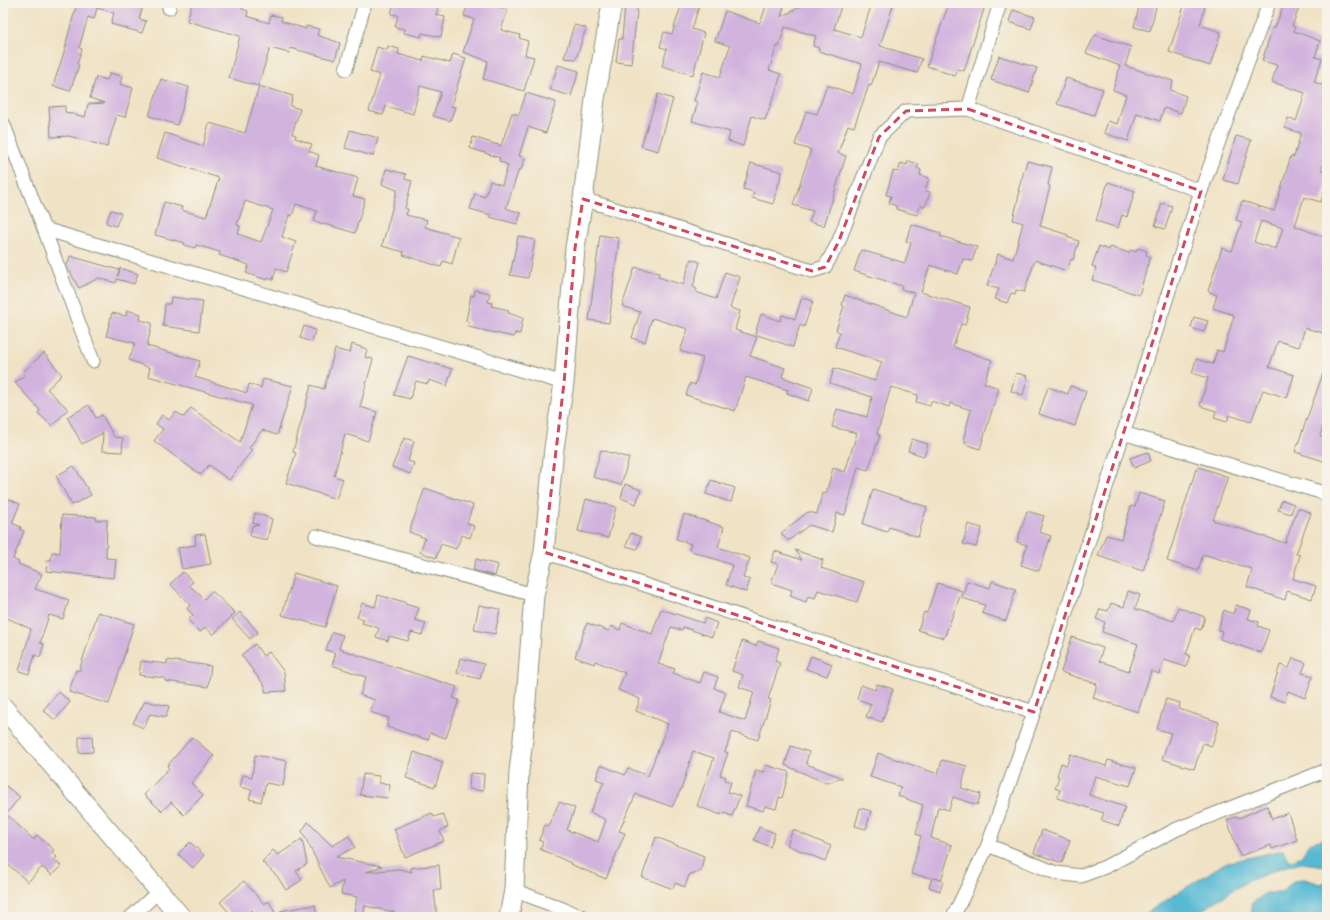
<svg xmlns="http://www.w3.org/2000/svg" width="1330" height="920" viewBox="0 0 1330 920" font-family="'Indie Flower',sans-serif">
	<rect width="100%" height="100%" fill="#f7f3e8"/>
	<filter id="ink" filterUnits="userSpaceOnUse"><feTurbulence type="fractalNoise" baseFrequency=".025" numOctaves="2"/><feDisplacementMap in="SourceGraphic" scale="8" xChannelSelector="R" yChannelSelector="G"/><feConvolveMatrix kernelMatrix="1 2 1 2 8 2 1 2 1" color-interpolation-filters="sRGB"/></filter>
	<filter id="wash" filterUnits="userSpaceOnUse"><feTurbulence type="fractalNoise" baseFrequency=".012" numOctaves="4" result="noise"/><feDisplacementMap in="SourceGraphic" scale="16" xChannelSelector="R" yChannelSelector="G"/><feGaussianBlur stdDeviation="0.9" result="paint"/><feColorMatrix in="noise" values="0 0 0 0 0 0 0 0 0 0 0 0 0 0 0 0 0 1.4 0 .05"/><feComposite in="paint" operator="in"/></filter>
	<g filter="url(#wash)">
		<rect width="100%" height="100%" fill="#f0e2c4"/>
		<!-- water -->
		<g fill="#56bad4" stroke="#3a7c84">
			<path d="M1327 838V866L1302 863 1283 867 1246 882 1191 917H1140L1225 863 1283 850 1289 861 1302 856 1309 843Z"/>
			<path d="M1304 879 1321 884 1327 881V917L1251 916V904L1266 893H1281L1295 880Z"/>
		</g>
		<g id="blocks">
			<!-- building -->
			<g fill="#d2b3de" fill-rule="evenodd">
				<path d="M77 3H144L139 19 146 21 142 33 111 24 114 13 97 8 94 19 88 17 79 48 82 49 77 64 79 65 70 91 53 86 67 43H66Z"/>
				<path d="M192 3H243L242 9 248 11 247 16 269 23 271 15 282 17 281 21 306 29V26L319 29 317 35 340 43 335 60 290 48 289 53 270 48 258 86 229 78 240 36 187 21Z"/>
				<path d="M394 3H434L433 6 438 7 436 15 445 17 441 37 422 33 421 37 404 33 405 29 395 27 398 15 391 14Z"/>
				<path d="M468 3H484L508 10 501 30 520 35 519 38 528 41 525 55 534 57 524 91 483 79 488 61 463 52 474 19 464 16Z"/>
				<path d="M625 3H638L631 64 616 62 619 39H622Z"/>
				<path d="M682 3H700L692 29 704 33 693 75 662 66 667 49 660 47 664 32 672 34Z"/>
				<path d="M767 3H785L781 17 807 3H842L834 29 861 37 872 3H894L880 46 922 59 917 73 879 62 871 86 869 85 854 127 848 125 838 153 846 156 824 226 809 222 813 211 793 205 811 150 795 145 806 111 817 114 827 85 853 94 862 64 818 51 819 48 813 46 816 36 785 27 779 47 777 46 769 70 781 74 777 88 765 120 752 116 743 146 728 141 730 132 692 121 698 102 694 101 703 72 720 77 730 46 715 41 725 11 759 23 761 21Z"/>
				<path d="M949 3H986L964 71 958 69 955 76 927 66Z"/>
				<path d="M1140 3H1157L1150 31 1134 27Z"/>
				<path d="M1185 3H1206L1200 25 1221 32 1210 66 1169 52Z"/>
				<path d="M1284 3H1301L1292 26 1295 27 1294 31 1320 41 1315 57 1322 59 1314 82 1327 87V152L1321 170 1327 172V183L1321 202 1304 197 1295 226 1327 238V334L1305 328 1299 347 1278 341 1269 367 1294 375 1287 398 1263 390 1251 422 1229 415 1227 422 1214 418 1216 411 1200 406 1208 378 1192 373 1196 359 1213 364 1217 350 1223 352 1234 315 1213 308 1217 295 1208 291 1222 248 1232 251 1242 222 1236 220 1242 201 1274 211 1291 156 1294 157 1301 133 1285 128 1288 118 1296 121 1305 93 1272 82 1277 65 1262 61 1273 27 1275 28ZM1261 221 1283 228 1276 249 1254 242Z"/>
				<path d="M1013 10 1035 17 1031 29 1009 22Z"/>
				<path d="M574 25 586 28 576 59 564 58Z"/>
				<path d="M1095 35 1131 47 1125 66 1173 81 1170 90 1186 96 1181 113 1164 108 1160 121 1137 113 1128 141 1104 133 1108 121 1117 124 1126 95 1113 90 1120 66 1086 53Z"/>
				<path d="M388 46 399 49 398 54 423 61 424 56 450 63 453 54 466 58 451 106 455 107 450 121 433 116 441 92 420 86 413 114 386 106 383 115 369 111 380 75 370 72 377 47 387 50Z"/>
				<path d="M999 56 1037 68 1029 93 991 80Z"/>
				<path d="M558 65 579 71 571 96 550 90Z"/>
				<path d="M110 73 122 76 120 84 133 88 125 117 117 115 107 147 69 136 51 137 49 107 65 106V112L85 117 88 104 105 103 90 98 96 77 107 80Z"/>
				<path d="M1066 78 1103 89 1094 115 1057 104Z"/>
				<path d="M161 79 189 87 177 125 149 116Z"/>
				<path d="M259 86 293 96 290 106 300 109 292 134 296 135 295 138 312 144 309 151 319 155 316 166 358 178 353 196 365 199 355 233 314 221 317 211 296 204 292 216 289 215 282 237 296 242 286 272 276 268 273 280 268 278 267 280 246 273 249 265 219 255 220 252 196 245 195 248 184 245 185 243 155 235 164 202 182 207 181 210 206 217 219 178 157 158 165 133 203 146 209 123 245 133ZM245 201 273 210 261 242 238 234 240 226 237 225Z"/>
				<path d="M526 93 556 102 546 133 528 127 519 156 525 158 521 170 519 169 506 208 521 213 517 224 490 217 491 215 470 209 475 194 485 197 490 181 502 185 508 165 499 161 500 158 470 148 473 137 501 146 512 113 519 115Z"/>
				<path d="M658 94 673 99 658 151 641 146Z"/>
				<path d="M350 130 378 138 373 156 345 148Z"/>
				<path d="M1236 136 1251 140 1238 184 1223 180Z"/>
				<path d="M908 161 919 164 917 168 921 170 920 175 929 178 925 191 930 192 925 207 920 205 917 215 896 209V206L889 203 891 196 886 195 893 171 898 172 901 163 907 165Z"/>
				<path d="M1027 161 1052 167 1048 185 1050 186 1040 226 1068 235 1067 237 1079 241 1073 260 1071 259 1067 271 1035 260 1024 292 1016 290 1015 294 1011 293 1007 303 995 299 999 289 987 286 998 254 1013 259 1023 223 1013 220 1020 191H1018Z"/>
				<path d="M751 163 782 172 773 204 752 198 754 192 743 189Z"/>
				<path d="M386 169 406 174 405 179 412 181 405 208 408 209 406 215 427 220 425 227 459 237 452 264 443 261 441 267 403 255 404 252 382 246 397 190 382 184Z"/>
				<path d="M1108 182 1135 191 1127 217 1122 215 1118 228 1096 221Z"/>
				<path d="M1162 203 1172 206 1165 229 1155 226Z"/>
				<path d="M111 210 121 213 116 226 106 223Z"/>
				<path d="M911 224 941 233 940 236 977 247 972 261 963 259 958 274 930 265 921 292 970 307 965 325 961 324 953 347 992 360 984 383 999 388 980 449 965 444 966 441 963 440 971 410 950 403 949 407 931 401 930 406 916 402 918 395 891 387 877 434 880 435 868 470 858 467 845 515 837 513 832 532 809 525 788 541 781 533 808 512 817 514 822 493 826 494 833 468 845 472 857 433 832 427 837 409 867 417 872 397 830 383 834 368 875 381 882 362 835 347 840 332 836 330 844 306 842 305 845 295 907 317 914 293 901 289 902 286 854 271 861 250 905 263 911 243 906 241Z"/>
				<path d="M600 235 619 238 609 323 589 320Z"/>
				<path d="M518 236 535 240 528 278 510 275Z"/>
				<path d="M1099 246 1109 250 1110 247 1129 253 1130 250 1136 252 1137 248 1147 251 1146 255 1150 257 1139 295 1092 280 1096 268 1092 266Z"/>
				<path d="M70 256 119 270 118 276 120 268 138 274 134 284 117 279 116 283 99 278 79 288 67 266Z"/>
				<path d="M691 259 700 262 693 287 697 289 696 292 716 299 725 272 740 277 730 308 740 311 735 330 757 337 750 356 785 368 782 377 813 388 809 401 787 393 788 390 746 377 735 411 686 395 690 383 695 385 703 358 680 351 688 329 652 318 645 342 632 338 640 312 622 306 635 267 659 273 658 277 683 285Z"/>
				<path d="M475 290 490 293 488 302 492 303 491 306 509 310 508 313 523 318 520 334 515 333 514 337 468 327 469 322 466 321 471 295 474 296Z"/>
				<path d="M171 297 203 301 199 331 163 326 165 304H170Z"/>
				<path d="M802 297 813 301 804 327 800 325 793 347 755 334 761 314 780 321 782 315 795 319Z"/>
				<path d="M127 310 141 314 140 320 152 323 147 346 200 361 195 377 247 393 249 384 261 388 263 379 293 386 277 435 262 430 249 448 252 450 229 480 209 465 201 475 154 441 163 429 156 424 162 415 169 420 176 412 184 417 191 408 240 442 252 405 148 376 150 368 129 360 135 343 106 336 112 313 126 316Z"/>
				<path d="M1194 317 1208 321 1204 332 1191 328Z"/>
				<path d="M304 326 315 330 312 342 300 338Z"/>
				<path d="M352 344 367 349 365 357 373 359 360 407 377 412 368 441 345 434 334 476 343 479 336 499 286 483 296 453 293 452 311 385 324 389 335 349 350 353Z"/>
				<path d="M44 353 62 375 47 389 68 409 52 426 38 413 40 410 15 383 25 375 23 372Z"/>
				<path d="M408 356 452 369 447 386 429 380 428 384 416 381 410 399 394 395Z"/>
				<path d="M1325 368H1327V412L1320 436 1327 438V462L1295 452Z"/>
				<path d="M1016 373 1028 376 1023 395 1011 391Z"/>
				<path d="M1070 386 1086 391 1075 426 1039 414 1048 387 1068 394Z"/>
				<path d="M89 405 96 418 102 415 114 437 123 438 122 452 102 451 103 433 82 444 67 417Z"/>
				<path d="M404 438 414 441 408 461 414 463 410 474 392 467Z"/>
				<path d="M912 439 928 444 924 456 908 451Z"/>
				<path d="M601 450 629 458 621 485 593 477Z"/>
				<path d="M1148 452 1151 461 1134 468 1130 458Z"/>
				<path d="M74 466 91 495 72 505 56 476Z"/>
				<path d="M1199 467 1228 477 1213 520 1285 543 1298 508 1311 513 1296 554 1300 555 1293 579 1316 586 1312 599 1287 591 1285 600 1247 587 1252 569 1203 554 1198 571 1167 561 1196 469 1198 470Z"/>
				<path d="M711 480 735 488 731 502 706 494Z"/>
				<path d="M625 484 641 490 636 504 621 498Z"/>
				<path d="M425 488 473 505 467 523 474 526 470 538 462 535 456 549 441 544 436 558 420 552 425 538 409 532Z"/>
				<path d="M873 489 927 507 918 537 889 527 887 532 863 524Z"/>
				<path d="M1139 493 1165 501 1143 571 1098 556 1106 535 1121 539 1131 506 1135 507Z"/>
				<path d="M9 499 20 504 12 523 21 527 20 529 24 531 13 559 19 562 18 564 42 574 35 589 69 600 63 619 49 615 40 643 44 644 40 657 35 655 29 674 19 671 31 629 3 616V515Z"/>
				<path d="M586 499 616 507 608 538 578 531Z"/>
				<path d="M1282 500 1294 504 1291 514 1278 510Z"/>
				<path d="M1027 511 1044 516 1039 532 1051 536 1039 571 1021 565 1027 545 1017 542Z"/>
				<path d="M255 513 272 519 267 540 250 536 252 526 259 525 253 523Z"/>
				<path d="M684 514 724 527 718 547 750 558 743 578 750 580 746 592 726 585 732 565 689 550 691 544 676 539Z"/>
				<path d="M62 515 96 517V520H107L106 558 116 559 114 578 46 571 47 560H51L52 552 60 553Z"/>
				<path d="M968 524 982 528 976 547 963 544Z"/>
				<path d="M631 533 641 537 637 549 626 546Z"/>
				<path d="M205 534 211 564 182 569 178 548 196 545 195 535Z"/>
				<path d="M795 550 823 560 821 568 864 582 857 602 818 590 815 598 808 596 806 602 790 596 792 590 771 583 778 564 771 562 775 551 802 560Z"/>
				<path d="M476 559 498 565 495 576 473 570Z"/>
				<path d="M183 572 193 582 189 585 204 599 212 591 235 613 213 635 206 627 200 632 188 620 193 615 187 609 190 605 170 584Z"/>
				<path d="M294 573 337 586 325 627 282 615Z"/>
				<path d="M967 581 990 588 992 581 1016 589 1006 621 982 613 985 605 962 598Z"/>
				<path d="M937 583 962 591 944 638 918 630 924 612 927 613Z"/>
				<path d="M1128 591 1140 595 1135 609 1174 621 1178 607 1205 617 1201 630 1195 628 1186 654 1190 655 1186 667 1164 660 1159 674 1151 671 1138 712 1093 698 1097 684 1061 672 1072 637 1103 648 1099 661 1129 671 1138 644 1102 632 1105 622 1096 619 1100 609 1108 611 1111 603 1124 607Z"/>
				<path d="M378 595 405 602V604L419 608 415 620 426 623 422 635 411 632 408 641 389 636 388 641 376 637 379 628 362 623 364 619 357 617 362 603 375 607Z"/>
				<path d="M479 605 500 609 495 634 474 630Z"/>
				<path d="M1236 605 1251 610 1248 619 1259 622 1258 626 1269 630 1261 653 1220 639 1222 631 1218 630 1224 610 1233 614Z"/>
				<path d="M661 609 703 623 705 618 717 623 712 637 683 627 682 630 671 627 658 664 675 669 673 673 700 683 704 672 718 677 714 688 726 693 719 712 745 721 754 692 739 687 743 675 732 671 742 641 756 646 758 641 779 648 775 661 780 663 768 699 771 700 758 740 732 732 725 752 728 753 720 775 726 777 725 780 731 782 728 792 740 796 732 816 721 812V815L697 806 714 758 693 751 682 787 672 807 636 794 619 831 625 833 606 879 570 864 571 863 540 849 543 842 539 840 545 825 549 826 559 802 575 808 567 830 598 842 606 820 590 812 604 782 596 779 601 765 625 775 628 768 648 776 668 724 636 711 640 699 618 690 625 673 595 661 594 664 575 657 587 623 609 631 611 626 620 630 622 623 652 634Z"/>
				<path d="M98 612 134 624 109 704 69 692 76 670 79 671Z"/>
				<path d="M240 612 258 632 250 639 232 619Z"/>
				<path d="M332 632 343 635 339 649 457 687 453 698 459 700 446 738 430 733 428 740 387 727 389 718 370 712 375 700 360 695 366 677 332 665 336 653 326 650Z"/>
				<path d="M255 644 263 656 269 652 284 672 286 691 265 692V686L241 655Z"/>
				<path d="M811 656 832 664 827 676 806 669Z"/>
				<path d="M460 658 484 664 480 679 457 673Z"/>
				<path d="M1293 658 1306 663 1302 673 1313 676 1305 698 1288 691 1285 702 1270 697 1280 665 1289 668Z"/>
				<path d="M167 660 211 666 208 687 165 681V678L139 675 141 661 167 664Z"/>
				<path d="M877 684 893 689 882 722 866 717 871 704 857 699 861 685 875 690Z"/>
				<path d="M59 692 70 702 55 720 43 710Z"/>
				<path d="M1166 699 1180 703 1179 709 1219 722 1212 746 1203 743 1194 769 1162 759 1171 733 1157 729Z"/>
				<path d="M145 701 169 706 166 717 150 714 143 728 133 723Z"/>
				<path d="M92 736 93 752 79 753V737Z"/>
				<path d="M192 737 214 756 191 783 203 795 184 815 171 802 162 811 144 795 169 768 167 766Z"/>
				<path d="M791 746 809 752 806 763 809 765 843 778 826 783 785 765Z"/>
				<path d="M414 752 443 762 435 787 406 778Z"/>
				<path d="M878 753 938 774 942 760 967 766 961 788 981 794 977 805 953 797 949 810 938 807 931 838 952 845 941 880 934 878 943 881 940 891 929 887 932 878 911 874 921 836 916 834 923 805 898 796 901 787 870 777Z"/>
				<path d="M1070 754 1106 766 1108 760 1136 768 1130 786 1095 776 1089 795 1125 807 1119 826 1101 820 1104 813 1057 798 1060 790 1055 788 1059 777 1057 776 1061 763 1067 765Z"/>
				<path d="M255 755 287 761 283 786 266 783 261 802 249 799 252 790 240 787 243 775 252 777Z"/>
				<path d="M766 765 789 772 782 798 779 797 776 809 765 806 763 811 746 806 756 770 764 772Z"/>
				<path d="M470 773 484 774 483 791 469 789Z"/>
				<path d="M363 774 379 776V783L390 784 388 798 360 795Z"/>
				<path d="M3 784 20 797 6 814 34 840 37 835 54 850 52 852 57 857 54 860 61 866 52 875 42 867 28 882 3 860Z"/>
				<path d="M1267 806 1272 819 1288 813 1297 840 1272 849 1271 845 1240 856 1227 820 1238 816 1239 818Z"/>
				<path d="M860 808 871 811 866 829 855 826Z"/>
				<path d="M432 813 434 817 443 814 448 827 440 831 444 841 405 857 394 829Z"/>
				<path d="M308 822 332 846 349 836 355 847 336 857 382 866 366 872 399 869 412 872 410 868 439 865 441 890H434L437 917H393L394 912 365 906 363 917H353L357 897 341 894 343 881 330 888 302 831Z"/>
				<path d="M759 827 775 833 770 847 754 840Z"/>
				<path d="M793 830 831 846 825 861 787 845Z"/>
				<path d="M1042 830 1070 840 1062 863 1034 853Z"/>
				<path d="M656 837 704 856 701 870 689 875 685 887 675 883 673 889 642 877Z"/>
				<path d="M302 839 307 864 296 871 302 880 286 890 277 876 262 862 273 850 278 855Z"/>
				<path d="M190 842 204 855 193 868 178 854Z"/>
				<path d="M244 881 264 904 269 901 277 917H256L252 910 244 917H233L220 902Z"/>
				<path d="M315 905 317 917H280V911Z"/>
			</g>
		</g>
	</g>
	<g filter="url(#ink)">
		<use href="#blocks" fill-opacity="0" stroke="#88907c" stroke-width="1"/>
		<g fill="none" stroke-linecap="round" stroke-linejoin="round">
			<defs>
				<g id="street">
					<path d="M169 8 170 3"/>
					<path d="M346 69 365 3"/>
					<path d="M968 109 1000 3"/>
					<path d="M3 123 44 229 93 361"/>
					<path d="M583 199 812 271 825 267 838 243 879 137 906 111 968 109 1201 191"/>
					<path d="M44 229 564 383"/>
					<path d="M1123 433 1327 494"/>
					<path d="M316 536 534 595"/>
					<path d="M544 552 1034 712"/>
					<path d="M988 845 1056 873 1081 876 1105 867 1177 829 1327 770"/>
					<path d="M514 890 583 917"/>
					<path d="M131 917 158 892"/>
					<path d="M953 917 988 845 1034 712 1201 191 1269 3"/>
				</g>
				<g id="secondary">
					<path d="M3 707 181 917"/>
					<path d="M509 917 514 890 519 771 523 740 534 595 544 552 554 448 564 383 575 248 583 199 595 99 612 3"/>
				</g>
			</defs>
			<!-- street casing -->
			<use href="#street" stroke="#88907c" stroke-width="15"/>
			<!-- secondary casing -->
			<use href="#secondary" stroke="#88907c" stroke-width="21"/>
			<!-- street -->
			<use href="#street" stroke="#fff" stroke-width="13"/>
			<!-- secondary -->
			<use href="#secondary" stroke="#fff" stroke-width="19"/>
		</g>
	</g>
	<!-- marked area -->
	<path fill="none" stroke="#d1495b" stroke-width="3" stroke-dasharray="8 5" stroke-linejoin="round" d="M968 109 1201 191 1034 712 544 552 564 383 575 248 583 199 812 271 825 267 838 243 879 137 906 111Z"/>
	<!-- margin -->
	<rect width="1330" height="920" fill="none" stroke="#f7f3e8" stroke-width="16"/>
</svg>
